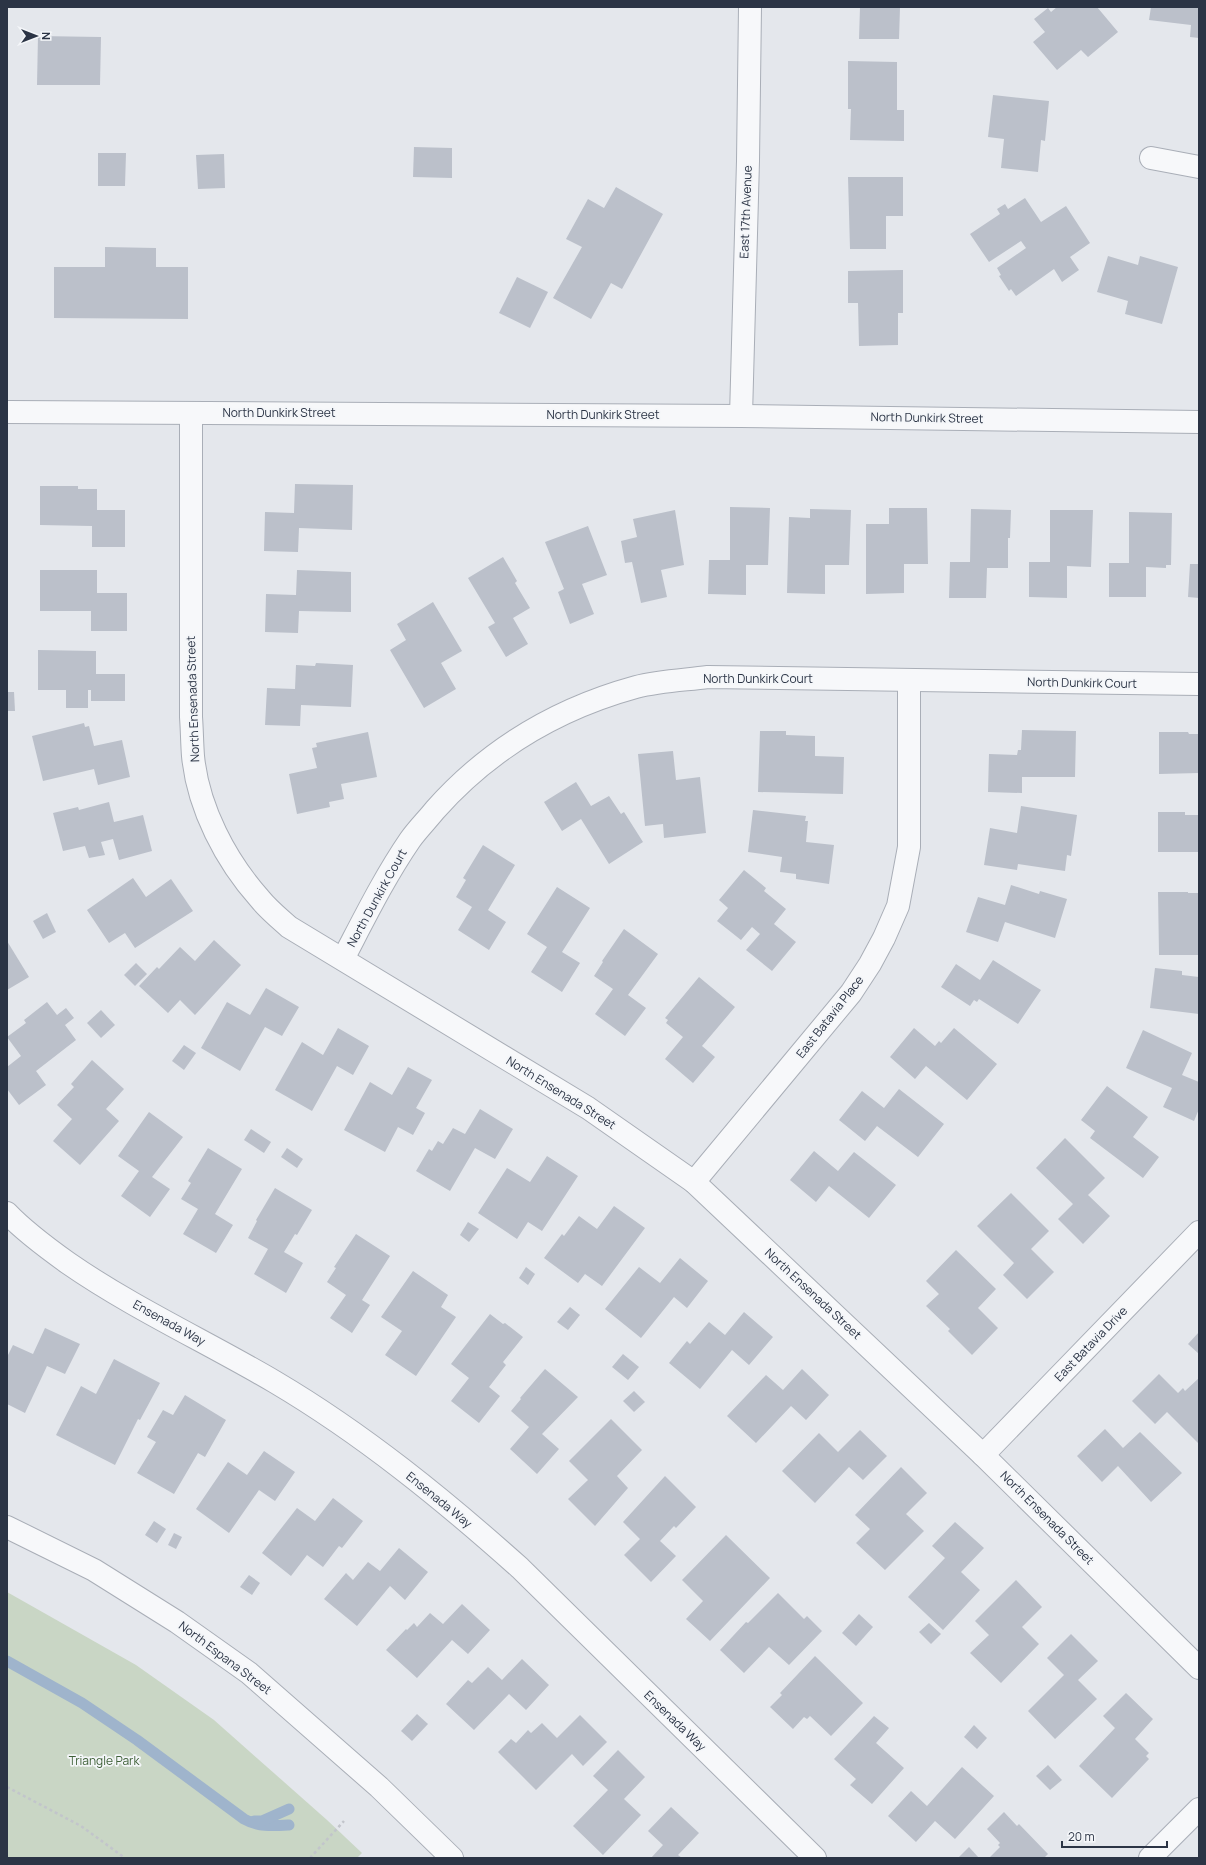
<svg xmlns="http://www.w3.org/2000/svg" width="1206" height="1865" viewBox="0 0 1206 1865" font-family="Manrope,sans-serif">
	<rect width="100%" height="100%" fill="#e4e7ec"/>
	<!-- green -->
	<path fill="#c9d6c5" d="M7 1592 136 1665 214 1720 327 1820 362 1853 357 1858H7Z"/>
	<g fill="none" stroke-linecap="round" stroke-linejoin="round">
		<!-- stream -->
		<g stroke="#9fb4cc" stroke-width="11">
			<path d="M7 1661 82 1703 137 1740 244 1819C258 1827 272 1826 289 1825"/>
			<path d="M254 1821H262L289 1809"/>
		</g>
	</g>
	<!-- building -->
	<g fill="#bbc0ca">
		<path d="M860 7H900L899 39H859Z"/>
		<path d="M1057 7H1097L1118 32 1088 57 1081 50 1057 70 1033 42 1045 32 1034 19 1048 8 1051 12Z"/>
		<path d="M1151 7H1199V38L1190 37 1191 25 1149 20Z"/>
		<path d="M38 36 101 37 100 85H37Z"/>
		<path d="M848 61 897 62V110H904V141L850 140 851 109H848Z"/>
		<path d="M993 95 1049 101 1045 141 1041 140 1038 172 1001 168 1004 139 988 137Z"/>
		<path d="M414 147 452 148V178L413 177Z"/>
		<path d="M98 153H126L125 186H98Z"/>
		<path d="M224 154 225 188 198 189 196 155Z"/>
		<path d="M848 177H903V216H886V249H850Z"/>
		<path d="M616 187 663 214 622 289 611 283 591 319 553 298 582 247 566 239 588 199 604 208Z"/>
		<path d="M1025 198 1041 222 1066 206 1090 243 1070 257 1079 270 1062 282 1054 269 1016 296 1011 289 1009 291 999 276 1001 275 997 268 1026 248 1021 241 989 262 970 234 1000 214 997 209 1005 204 1008 209Z"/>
		<path d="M105 247 156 248V267H188V319L54 318V267H105Z"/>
		<path d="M1108 256 1138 265 1140 256 1178 267 1162 324 1125 314 1128 301 1097 292Z"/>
		<path d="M903 270V313H898V345L859 346 858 303H848V271Z"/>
		<path d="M517 277 548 292 530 328 499 313Z"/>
		<path d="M295 484 353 485 352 530 299 528 298 552 264 551 265 512 294 513Z"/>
		<path d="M40 486H78V489H97V510H125V547H92V526L40 525Z"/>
		<path d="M730 507 770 508 768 565H746V595L708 594 709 560H730Z"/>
		<path d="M889 508H927L928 564H904V593L866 594V524H889Z"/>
		<path d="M810 509 851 510 849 565H825V594L787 593 789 517 810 518Z"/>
		<path d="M971 509 1011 510 1010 538H1008V568H987L986 598H949L950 562H970Z"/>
		<path d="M675 510 684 565 661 570 667 597 641 603 632 562 625 563 621 541 637 537 633 519Z"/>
		<path d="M1050 510H1093L1091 567 1067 566V598L1029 597V562H1050Z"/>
		<path d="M1129 512 1172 513 1171 565H1166V568L1146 567V597H1109V563H1129Z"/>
		<path d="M588 526 607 575 582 584 594 614 570 624 558 592 564 589 545 542Z"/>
		<path d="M503 557 517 581 515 583 530 608 513 618 528 644 506 657 488 627 495 623 468 578Z"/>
		<path d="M1190 564H1199V598L1188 597Z"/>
		<path d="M40 570H97V593H127V631H91V611H40Z"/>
		<path d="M297 570 351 572V612L299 611 298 633 265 632 266 594 296 595Z"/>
		<path d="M433 602 462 651 441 663 456 689 424 708 390 650 406 640 397 624Z"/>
		<path d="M38 650 96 651V674H125V701H91V690H88V708H66V690H38Z"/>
		<path d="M316 663 353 665 351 707 301 705 300 726 265 725 267 688 295 689 296 665 315 666Z"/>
		<path d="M7 692H14L15 711H7Z"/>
		<path d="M84 723 85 727 89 726 94 746 122 740 130 777 98 785 94 769 43 781 32 736Z"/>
		<path d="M1022 730 1076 731 1075 777H1022V793L988 792 989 754 1017 755 1018 750H1021Z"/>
		<path d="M760 731H786V735L815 736V756L844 757 843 794 758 792Z"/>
		<path d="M368 732 377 777 341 784 344 799 329 802 330 807 297 814 289 774 317 768 312 748 317 747 316 743Z"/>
		<path d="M1159 732H1188L1189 734H1199V773L1159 774Z"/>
		<path d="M673 751 676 780 700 777 706 833 664 838 663 824 645 826 638 754Z"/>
		<path d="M576 782 591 806 609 796 621 814 624 812 643 842 609 864 581 819 562 831 544 802Z"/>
		<path d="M109 802 114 822 143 815 152 851 119 860 113 839 101 842 105 855 89 858 85 846 63 851 53 813 78 807 79 810Z"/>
		<path d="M1021 806 1077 815 1071 856 1067 855 1065 871 1018 864 1017 870 984 865 990 828 1017 833Z"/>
		<path d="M753 810 806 816 805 821H808L806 842 834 845 829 884 796 879V874L780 872 782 857 748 852Z"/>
		<path d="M1158 812H1185V815H1199V852H1158Z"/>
		<path d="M483 845 515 865 488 910 506 922 489 950 458 930 472 907 456 897 466 880 463 878Z"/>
		<path d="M744 870 766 888 764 891 786 909 774 924 796 942 772 971 746 950 760 934 752 927 741 940 717 921 728 908 719 900Z"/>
		<path d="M133 878 146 897 171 879 193 911 135 948 125 933 109 943 87 910Z"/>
		<path d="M1011 885 1039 894 1040 891 1067 899 1055 938 1005 922 998 942 966 932 978 897 1005 905Z"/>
		<path d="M557 887 590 908 562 952 580 963 562 992 531 972 547 947 527 934Z"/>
		<path d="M1158 892H1188V893H1199V955H1159Z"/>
		<path d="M47 913 56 932 43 939 33 921Z"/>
		<path d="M624 929 658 954 628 995 646 1008 625 1036 595 1014 613 989 594 976 603 962 602 961Z"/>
		<path d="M214 940 241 965 195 1015 180 1000 168 1013 139 986 157 967 159 969 180 947 195 961Z"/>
		<path d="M7 941 29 977 7 990Z"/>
		<path d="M993 960 1041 990 1018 1024 979 999 977 1002 974 1000 970 1006 941 987 956 964 980 980Z"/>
		<path d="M136 963 147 974 135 986 124 975Z"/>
		<path d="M1155 968 1182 971V975L1199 977V1014L1150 1008Z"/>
		<path d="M699 977 735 1007 702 1046 715 1057 693 1083 665 1059 683 1037 666 1023 668 1020 665 1018Z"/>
		<path d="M266 988 299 1007 282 1036 265 1027 240 1071 201 1048 227 1002 250 1015Z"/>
		<path d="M47 1002 57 1015 66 1008 74 1018 65 1025 76 1040 36 1071 46 1085 19 1105 7 1089V1067L21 1056 7 1037 26 1023 24 1020Z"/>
		<path d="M101 1010 115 1025 101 1038 87 1023Z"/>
		<path d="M338 1028 369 1046 353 1075 337 1066 312 1111 275 1090 302 1042 323 1055Z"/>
		<path d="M914 1028 935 1046 939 1041 941 1043 954 1028 997 1064 967 1100 926 1066 915 1079 890 1057Z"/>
		<path d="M1143 1030 1192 1053 1182 1075 1199 1082V1109L1194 1121 1163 1107 1172 1088 1126 1068Z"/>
		<path d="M184 1045 196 1053 184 1070 172 1061Z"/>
		<path d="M92 1060 124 1089 106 1109 119 1121 80 1165 53 1141 72 1119 57 1105 74 1087 71 1084Z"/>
		<path d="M408 1067 432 1080 416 1108 425 1113 413 1135 398 1127 385 1152 344 1130 370 1082 392 1095Z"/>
		<path d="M1107 1086 1148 1117 1133 1137 1159 1157 1143 1178 1090 1138 1095 1131 1081 1120Z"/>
		<path d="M899 1089 944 1124 918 1157 877 1126 865 1141 839 1120 862 1091 884 1108Z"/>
		<path d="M480 1109 513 1129 495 1159 475 1148 450 1191 416 1171 429 1149 432 1151 438 1141 443 1144 453 1128 465 1134Z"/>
		<path d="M149 1112 183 1137 152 1177 170 1189 150 1217 121 1196 139 1171 118 1156Z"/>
		<path d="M251 1129 271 1142 264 1153 244 1140Z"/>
		<path d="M1065 1138 1105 1178 1088 1195 1110 1216 1083 1244 1058 1219 1073 1204 1036 1168Z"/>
		<path d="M208 1148 242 1169 215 1214 233 1225 216 1253 183 1234 198 1209 181 1199 191 1183 188 1181Z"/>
		<path d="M287 1148 303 1159 297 1168 281 1157Z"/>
		<path d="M814 1151 838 1171 854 1152 896 1185 869 1218 829 1186 816 1202 790 1180Z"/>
		<path d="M547 1156 578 1176 542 1231 528 1222 517 1239 478 1213 507 1168 530 1182Z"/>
		<path d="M275 1188 312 1210 297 1235 295 1234 284 1252 303 1263 286 1293 254 1274 268 1249 248 1238 257 1221 256 1220Z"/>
		<path d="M1011 1193 1049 1231 1031 1249 1054 1272 1027 1299 1003 1275 1014 1263 977 1226Z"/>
		<path d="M614 1206 645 1228 602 1286 585 1274 578 1283 544 1258 562 1234 564 1236 579 1216 597 1229Z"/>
		<path d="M468 1222 479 1229 469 1242 460 1235Z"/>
		<path d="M356 1234 390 1256 362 1300 370 1305 352 1333 330 1318 346 1295 327 1282 336 1268 334 1267Z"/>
		<path d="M956 1250 996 1289 978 1308 998 1328 972 1355 948 1331 950 1329 926 1306 939 1294 926 1281Z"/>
		<path d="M680 1258 708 1281 687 1308 674 1297 641 1338 605 1309 639 1267 660 1283Z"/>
		<path d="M526 1267 535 1274 528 1285 519 1278Z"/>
		<path d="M413 1271 448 1295 441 1307 456 1317 416 1376 385 1355 402 1331 381 1317Z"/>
		<path d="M570 1307 580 1315 568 1330 557 1322Z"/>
		<path d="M744 1312 773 1337 749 1365 732 1350 700 1389 669 1363 687 1341 690 1344 709 1322 725 1335Z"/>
		<path d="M490 1314 503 1324 505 1323 523 1337 503 1362 506 1365 489 1387 500 1396 479 1423 451 1401 469 1378 451 1364Z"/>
		<path d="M45 1328 80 1344 65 1374 47 1366 25 1413 7 1404V1357L13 1345 33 1354Z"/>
		<path d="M1199 1332V1354L1188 1344Z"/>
		<path d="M623 1354 639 1367 628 1380 612 1367Z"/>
		<path d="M114 1359 160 1383 140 1420 138 1419 115 1465 56 1435 81 1386 96 1394Z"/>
		<path d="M545 1369 578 1397 542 1434 559 1449 537 1474 510 1449 529 1427 511 1411 521 1399 520 1398Z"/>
		<path d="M802 1369 829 1395 806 1420 791 1406 756 1443 727 1416 766 1375 783 1390Z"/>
		<path d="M1159 1374 1178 1393 1183 1388 1185 1391 1199 1378V1444L1167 1412 1155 1424 1132 1401Z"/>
		<path d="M634 1391 645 1402 634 1412 623 1401Z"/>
		<path d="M185 1395 226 1420 205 1457 198 1453 174 1494 137 1473 156 1442 147 1437 163 1410 173 1415Z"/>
		<path d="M611 1419 642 1450 617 1476 628 1488 595 1526 568 1499 588 1480 569 1461Z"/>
		<path d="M1105 1429 1123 1448 1140 1432 1182 1473 1151 1502 1118 1466 1102 1482 1077 1456Z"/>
		<path d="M860 1430 887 1456 863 1480 849 1467 815 1503 782 1471 819 1433 838 1452Z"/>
		<path d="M264 1451 295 1472 275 1501 259 1490 229 1533 196 1509 228 1462 247 1475Z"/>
		<path d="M901 1467 927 1493 906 1514 924 1531 885 1570 856 1543 870 1529 855 1515Z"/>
		<path d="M665 1476 696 1507 676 1528 674 1526 660 1541 676 1556 651 1582 624 1555 640 1539 623 1522Z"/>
		<path d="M333 1498 363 1521 342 1548 339 1546 323 1567 307 1555 291 1576 262 1553 297 1508 315 1521Z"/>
		<path d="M154 1521 166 1529 157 1543 145 1535Z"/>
		<path d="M955 1522 984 1548 961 1572 980 1590 943 1630 908 1597 945 1558 932 1546Z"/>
		<path d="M174 1533 182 1537 176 1549 168 1545Z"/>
		<path d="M726 1535 770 1578 710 1641 686 1619 703 1601 682 1580Z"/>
		<path d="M399 1548 428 1572 405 1600 390 1586 357 1626 324 1599 346 1573 353 1580 368 1562 380 1571Z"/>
		<path d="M249 1575 260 1583 252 1595 240 1587Z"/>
		<path d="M1016 1580 1042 1607 1022 1627 1039 1644 1001 1683 970 1653 989 1635 975 1621Z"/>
		<path d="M778 1593 804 1619 807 1616 822 1631 789 1665 769 1647 744 1673 720 1650 746 1622 748 1623Z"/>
		<path d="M462 1604 490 1630 468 1654 452 1640 417 1678 386 1650 406 1629 407 1630 414 1623 417 1627 430 1613 443 1624Z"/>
		<path d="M859 1614 873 1627 856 1646 842 1633Z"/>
		<path d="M929 1623 941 1634 931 1644 919 1632Z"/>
		<path d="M1071 1634 1098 1661 1078 1680 1097 1699 1055 1739 1028 1711 1064 1675 1047 1658Z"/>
		<path d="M815 1656 863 1703 831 1736 810 1716 807 1719 804 1717 793 1729 770 1707 782 1695 780 1693Z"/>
		<path d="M522 1659 549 1685 526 1710 509 1694 474 1730 446 1704 468 1680 472 1683 488 1667 502 1680Z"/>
		<path d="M1126 1693 1153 1719 1135 1739 1149 1753 1146 1756 1149 1759 1112 1798 1079 1766 1115 1728 1103 1716Z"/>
		<path d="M417 1714 428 1724 412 1741 401 1731Z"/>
		<path d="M580 1715 607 1742 583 1766 572 1754 536 1790 498 1752 511 1739 516 1743 528 1730 531 1733 542 1723 557 1738Z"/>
		<path d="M874 1716 889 1728 876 1743 904 1768 872 1804 850 1785 856 1779 834 1759Z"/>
		<path d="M974 1725 987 1738 977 1749 964 1737Z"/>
		<path d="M618 1750 645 1777 624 1799 641 1815 603 1855 573 1826 608 1790 593 1776Z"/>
		<path d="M1048 1765 1062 1780 1050 1790 1036 1776Z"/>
		<path d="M962 1767 994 1796 955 1839 935 1821 916 1842 888 1816 911 1791 927 1806Z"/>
		<path d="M671 1807 699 1833 678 1855 682 1858H651L663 1845 648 1831Z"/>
		<path d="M1004 1812 1017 1826 1019 1824 1048 1854 1044 1858H989L1000 1847 998 1845 1000 1843 987 1829Z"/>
		<path d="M969 1847 979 1858H958Z"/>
	</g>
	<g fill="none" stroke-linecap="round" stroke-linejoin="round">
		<defs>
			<g id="minor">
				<path d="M1151 158 1199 167"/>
				<path d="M7 412 741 416 1199 422"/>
				<path d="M191 413V717C192 730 192 743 193 756 198 808 226 861 260 899 268 909 279 918 289 927L588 1108 694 1182 983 1455 1199 1668"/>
				<path d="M741 416 748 161 750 7"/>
				<path d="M343 959C364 919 384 878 410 840 417 830 427 820 435 810 490 748 556 709 636 687 659 681 685 680 708 677L1199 684"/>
				<path d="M694 1182 851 993 870 964 884 938 898 906 909 847V681"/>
				<path d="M7 1213C25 1232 47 1248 68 1263 133 1308 207 1342 275 1382 363 1434 444 1500 520 1568L815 1858"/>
				<path d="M983 1455 1199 1232"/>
				<path d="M1150 1858 1199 1809"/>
			</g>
			<path id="tertiary" d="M7 1527 94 1570 177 1622 249 1673 379 1787 452 1858"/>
		</defs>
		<!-- minor casing -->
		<use href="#minor" stroke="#a9aeb7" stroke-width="24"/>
		<!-- tertiary casing -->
		<use href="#tertiary" stroke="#a9aeb7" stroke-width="24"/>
		<!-- path -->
		<g stroke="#c2c5cb" stroke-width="2.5" stroke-dasharray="3 3" stroke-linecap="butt">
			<path d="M7 1787 81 1826 125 1858"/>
			<path d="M310 1858 344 1821"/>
		</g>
		<!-- minor -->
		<use href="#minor" stroke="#f7f8fa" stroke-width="22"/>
		<!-- tertiary -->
		<use href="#tertiary" stroke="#f7f8fa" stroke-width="22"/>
	</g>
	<g text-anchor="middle" stroke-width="3.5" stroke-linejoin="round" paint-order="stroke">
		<!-- street labels -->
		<g font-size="12" fill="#2b3445" stroke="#f4f6f9">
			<text transform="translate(746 212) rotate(-88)" y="4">East 17th Avenue</text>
			<text x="279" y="417">North Dunkirk Street</text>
			<text x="603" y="419">North Dunkirk Street</text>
			<text transform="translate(927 418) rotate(1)" y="4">North Dunkirk Street</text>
			<text x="758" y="683">North Dunkirk Court</text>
			<text transform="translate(1082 683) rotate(1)" y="4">North Dunkirk Court</text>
			<text transform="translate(193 699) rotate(-92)" y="4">North Ensenada Street</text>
			<text transform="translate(377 898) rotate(-61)" y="4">North Dunkirk Court</text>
			<text transform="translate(830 1017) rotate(-52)" y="4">East Batavia Place</text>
			<text transform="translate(561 1093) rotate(32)" y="4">North Ensenada Street</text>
			<text transform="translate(813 1294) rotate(43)" y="4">North Ensenada Street</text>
			<text transform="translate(169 1323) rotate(29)" y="4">Ensenada Way</text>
			<text transform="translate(1091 1344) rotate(-46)" y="4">East Batavia Drive</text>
			<text transform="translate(439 1500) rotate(39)" y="4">Ensenada Way</text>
			<text transform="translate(1047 1518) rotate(45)" y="4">North Ensenada Street</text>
			<text transform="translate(225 1658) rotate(37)" y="4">North Espana Street</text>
			<text transform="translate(675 1721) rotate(44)" y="4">Ensenada Way</text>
		</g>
		<!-- park labels -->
		<g font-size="12" fill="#3f6138" stroke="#f4f6f9">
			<text x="104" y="1765">Triangle Park</text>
		</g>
	</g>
	<!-- border -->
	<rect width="1206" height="1865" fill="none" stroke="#2b3445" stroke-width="16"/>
	<!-- north arrow -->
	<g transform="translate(36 36) rotate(90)" stroke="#f4f6f9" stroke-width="3" paint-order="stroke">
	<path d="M0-3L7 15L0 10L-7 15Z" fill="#2b3445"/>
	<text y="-6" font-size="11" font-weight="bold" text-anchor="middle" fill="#2b3445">N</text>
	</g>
	<!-- scale -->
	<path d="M1062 1841v6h105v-6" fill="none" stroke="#2b3445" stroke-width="2"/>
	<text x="1068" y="1841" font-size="12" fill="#2b3445" stroke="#f4f6f9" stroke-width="3" paint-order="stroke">20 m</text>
</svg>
